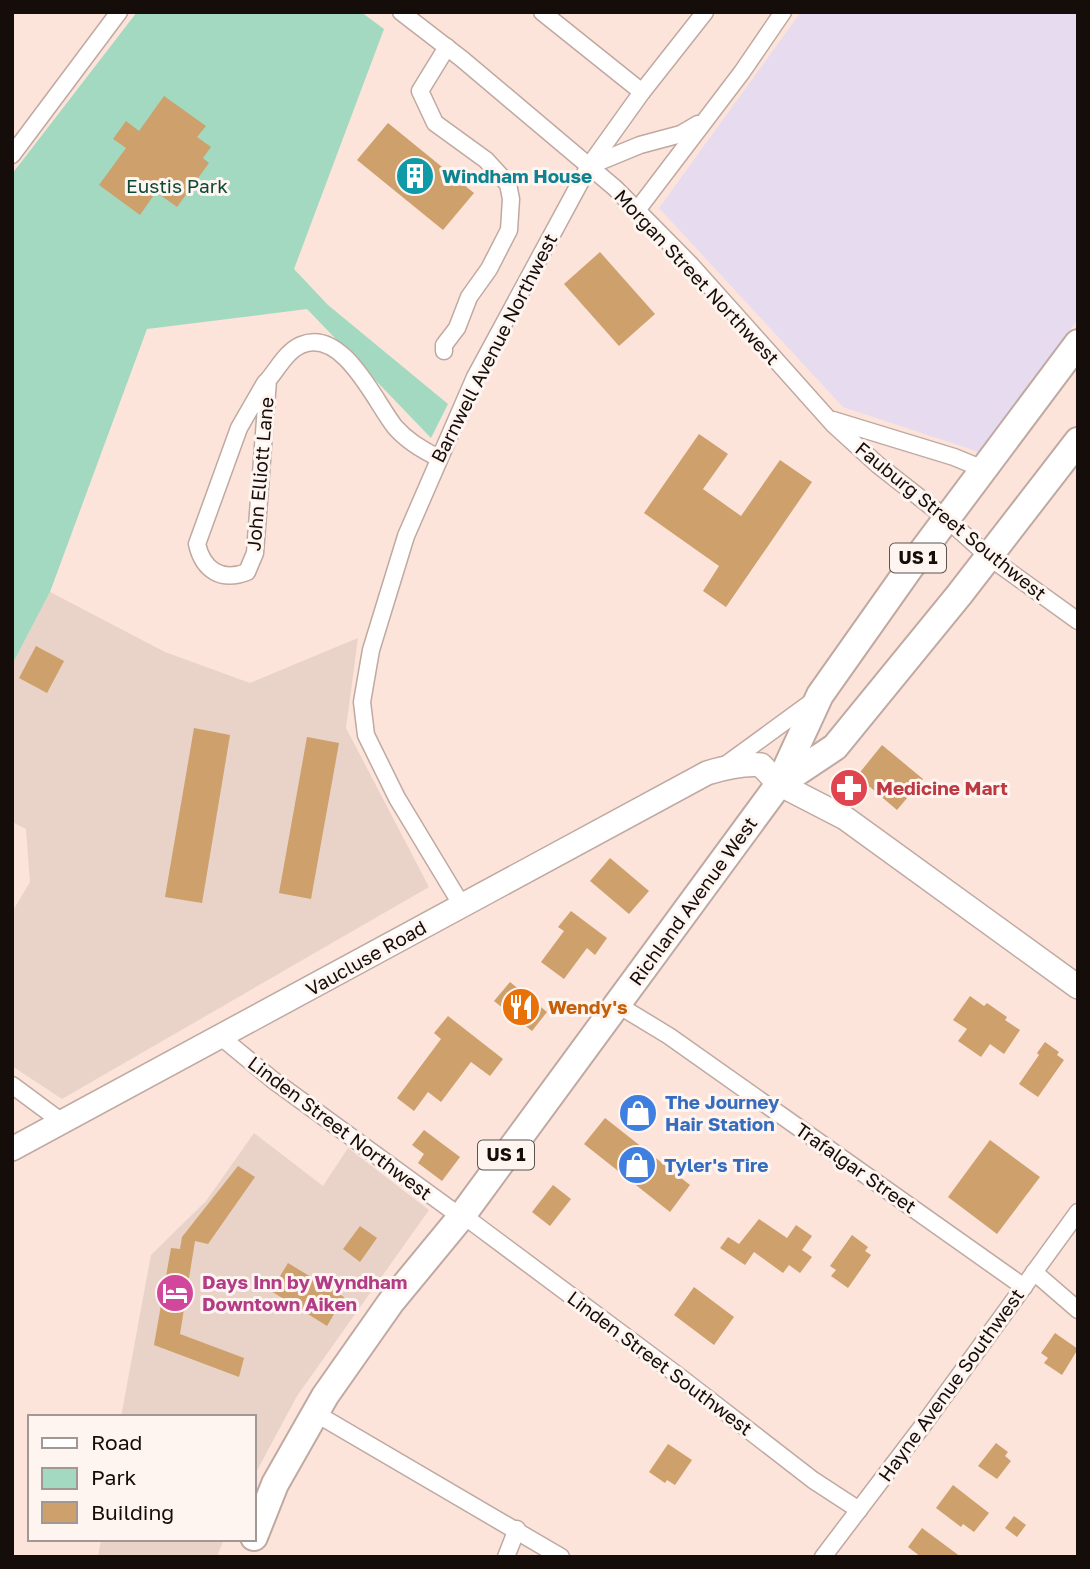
<svg xmlns="http://www.w3.org/2000/svg" width="1090" height="1569" viewBox="0 0 1090 1569" font-family="'Golos Text',sans-serif">
	<rect width="100%" height="100%" fill="#fce4db"/>
	<!-- commercial -->
	<g fill="#e9d2c8">
		<path d="M50 592 165 652 250 683 358 638 346 728 429 887 62 1099 12 1066V912L30 882 26 829 12 822V665Z"/>
		<path d="M254 1133 323 1186 348 1148 429 1210 297 1396 254 1476V1417H121L151 1255 206 1201Z"/>
		<path d="M101 1539H224L217 1557H98Z"/>
	</g>
	<!-- education -->
	<path fill="#e6dbef" d="M801 12H1078V319L979 452 843 407 659 208Z"/>
	<!-- green -->
	<path fill="#a3d9c0" d="M137 12H361L384 29 294 269 328 305 448 404 431 438 307 309 147 329 50 592 12 665V174Z"/>
	<!-- building -->
	<g fill="#cea06b">
		<path d="M164 96 206 126 197 137 211 147 203 158 209 163 177 207 156 192 140 215 99 185 126 148 113 139 126 121 139 131Z"/>
		<path d="M388 123 474 193 443 230 357 160Z"/>
		<path d="M600 252 655 314 619 346 564 284Z"/>
		<path d="M699 434 728 454 703 489 741 516 780 460 812 482 726 607 703 591 719 566 644 513Z"/>
		<path d="M36 646 64 661 47 693 19 678Z"/>
		<path d="M194 728 230 735 202 903 165 897Z"/>
		<path d="M307 737 339 743 311 899 279 893Z"/>
		<path d="M882 745 923 779 897 810 857 776Z"/>
		<path d="M610 858 649 891 629 914 590 881Z"/>
		<path d="M571 911 607 938 595 955 587 948 564 979 541 962 564 931 558 927Z"/>
		<path d="M510 982 547 1012 532 1031 494 1001Z"/>
		<path d="M970 996 984 1006 987 1003 1007 1017 1005 1020 1020 1030 1004 1054 990 1044 981 1057 958 1041 967 1029 953 1020Z"/>
		<path d="M448 1016 503 1059 490 1076 471 1062 441 1102 428 1092 414 1111 397 1098 441 1039 434 1033Z"/>
		<path d="M1045 1042 1059 1052 1057 1055 1064 1060 1038 1097 1019 1084 1039 1055 1037 1053Z"/>
		<path d="M605 1118 690 1185 670 1212 584 1144Z"/>
		<path d="M424 1130 460 1157 442 1181 418 1163 424 1154 412 1145Z"/>
		<path d="M990 1140 1040 1177 997 1234 948 1197Z"/>
		<path d="M238 1166 255 1177 208 1244 195 1241 180 1334 244 1358 239 1377 154 1345 171 1248 180 1249 182 1237Z"/>
		<path d="M553 1185 571 1199 550 1226 532 1212Z"/>
		<path d="M759 1219 787 1238 796 1225 812 1236 802 1250 812 1257 800 1273 789 1265 783 1273 754 1252 745 1265 720 1248 728 1237 739 1244Z"/>
		<path d="M360 1226 377 1238 360 1262 343 1249Z"/>
		<path d="M852 1235 868 1247 865 1251 871 1255 848 1288 831 1276 836 1270 830 1266Z"/>
		<path d="M288 1263 344 1297 327 1326 271 1291Z"/>
		<path d="M694 1287 734 1317 714 1345 674 1315Z"/>
		<path d="M1055 1333 1078 1349 1062 1375 1044 1363 1048 1358 1041 1353Z"/>
		<path d="M996 1443 1008 1452 1005 1456 1011 1461 997 1479 978 1466Z"/>
		<path d="M668 1444 692 1460 675 1485 667 1480 665 1483 649 1472Z"/>
		<path d="M953 1485 989 1513 974 1532 963 1524 961 1527 936 1508Z"/>
		<path d="M1014 1516 1026 1525 1017 1537 1005 1528Z"/>
		<path d="M922 1528 961 1557H921L908 1547Z"/>
	</g>
	<g fill="none" stroke-linecap="round" stroke-linejoin="round">
		<defs>
			<g id="street">
				<path d="M401 12 462 59 615 188 691 265 833 424 878 465 947 519 989 557 1078 621"/>
				<path d="M542 12 642 92"/>
				<path d="M12 155 119 12"/>
				<path d="M589 166 640 145 681 134 698 124"/>
				<path d="M638 209 742 72 783 12"/>
				<path d="M444 351V345L457 328 469 297 489 269 509 230 511 199 508 184 486 160 435 123 420 91 447 47"/>
				<path d="M268 380 255 553 247 572C221 582 203 570 197 544L239 428 265 383 268 380C278 368 287 351 301 345 343 327 375 402 395 427 407 441 422 450 439 458"/>
				<path d="M833 420 954 457 983 469"/>
				<path d="M724 766 813 701"/>
				<path d="M461 904 397 798 366 735 362 702 371 650 406 536 475 377 589 166 642 92 705 12"/>
				<path d="M618 1005 669 1036 1024 1287"/>
				<path d="M221 1037 273 1080 461 1217 472 1222 680 1377 813 1480 859 1510"/>
				<path d="M12 1085 62 1122"/>
				<path d="M1034 1272 1078 1310"/>
				<path d="M315 1413 561 1557"/>
				<path d="M506 1557 517 1529"/>
				<path d="M823 1557 921 1428 1078 1212"/>
			</g>
			<path id="secondary" d="M12 1149 707 773C724 768 743 763 761 765L779 784 845 818 1078 987"/>
			<g id="primary">
				<path d="M781 783 835 747 959 595 1078 441"/>
				<path d="M254 1537 275 1484 325 1396 391 1302 461 1217 779 784 820 695 909 569 1078 343"/>
			</g>
		</defs>
		<!-- street casing -->
		<use href="#street" stroke="#bfa9a1" stroke-width="19"/>
		<!-- secondary casing -->
		<use href="#secondary" stroke="#bfa9a1" stroke-width="26"/>
		<!-- primary casing -->
		<use href="#primary" stroke="#bfa9a1" stroke-width="30"/>
		<!-- street -->
		<use href="#street" stroke="#fff" stroke-width="16"/>
		<!-- secondary -->
		<use href="#secondary" stroke="#fff" stroke-width="23"/>
		<!-- primary -->
		<use href="#primary" stroke="#fff" stroke-width="26"/>
	</g>
	<!-- icons -->
	<defs>
		<symbol id="building-disc" viewBox="-11 -11 22 22"><circle r="9.5" fill="#0f9aa8" stroke="#fef5f1"/><path d="M-4-6H4V6H1V3H-1V6H-4ZM-2.5-4.3h1.7v1.8h-1.7ZM.8-4.3h1.7v1.8H.8ZM-2.5-1h1.7V.8h-1.7ZM.8-1h1.7V.8H.8Z" fill="#fff"/></symbol>
		<symbol id="pharmacy-disc" viewBox="-11 -11 22 22"><circle r="9.5" fill="#e0444e" stroke="#fef5f1"/><path d="M-2-6h4v4h4v4h-4v4h-4v-4h-4v-4h4Z" fill="#fff"/></symbol>
		<symbol id="restaurant-disc" viewBox="-11 -11 22 22"><circle r="9.5" fill="#e8710a" stroke="#fef5f1"/><path d="M-5-6h1v4h1v-4h1v4h1v-4h1v5L-1.5 .5V6h-2V.5L-5-1ZM5-6V6H3V1.5H1.5Q1.5-4 5-6Z" fill="#fff"/></symbol>
		<symbol id="shop-disc" viewBox="-11 -11 22 22"><circle r="9.5" fill="#3f7fe0" stroke="#fef5f1"/><path d="M-5-2.5h2.3a2.7 3.5 0 0 1 5.4 0H5L5.5 6h-11ZM-1.5-2.5h3a1.5 2.3 0 0 0-3 0Z" fill="#fff"/></symbol>
		<symbol id="hotel-disc" viewBox="-11 -11 22 22"><circle r="9.5" fill="#d1479c" stroke="#fef5f1"/><path d="M-6-4.5h1.5V1H6V5H4.5V3h-9V5H-6ZM-4 0a1.8 1.8 0 1 1 3.6 0ZM.5 0V-2.5h3Q6-2.5 6 0Z" fill="#fff"/></symbol>
	</defs>
	<g fill-rule="evenodd">
		<use href="#building-disc" x="393" y="154" width="44" height="44"/>
		<use href="#pharmacy-disc" x="827" y="766" width="44" height="44"/>
		<use href="#restaurant-disc" x="499" y="985" width="44" height="44"/>
		<use href="#shop-disc" x="616" y="1091" width="44" height="44"/>
		<use href="#shop-disc" x="615" y="1143" width="44" height="44"/>
		<use href="#hotel-disc" x="153" y="1271" width="44" height="44"/>
	</g>
	<g text-anchor="middle" stroke-width="6" stroke-linejoin="round" paint-order="stroke">
		<!-- shield labels -->
		<g fill="#fef5f1" stroke="#5b534f" stroke-width="2">
			<rect x="890" y="543.5" width="56" height="29" rx="5"/>
			<rect x="478" y="1140.5" width="56" height="29" rx="5"/>
		</g>
		<g font-size="18" font-weight="bold" fill="#150d0a">
			<text x="918" y="564">US 1</text>
			<text x="506" y="1161">US 1</text>
		</g>
		<!-- culture labels -->
		<g font-size="19" font-weight="bold" fill="#0d838f" stroke="#fef5f1" text-anchor="start">
			<text x="442" y="183">Windham House</text>
		</g>
		<!-- park labels -->
		<g font-size="19" fill="#0b4934" stroke="#fef5f1">
			<text x="177" y="193">Eustis Park</text>
		</g>
		<!-- street labels -->
		<g font-size="19" fill="#150d0a" stroke="#fef5f1">
			<text transform="translate(697 277) rotate(47)" y="7">Morgan Street Northwest</text>
			<text transform="translate(494 348) rotate(-63)" y="7">Barnwell Avenue Northwest</text>
			<text transform="translate(260 474) rotate(-85)" y="7">John Elliott Lane</text>
			<text transform="translate(951 521) rotate(39)" y="7">Fauburg Street Southwest</text>
			<text transform="translate(693 901) rotate(-54)" y="7">Richland Avenue West</text>
			<text transform="translate(366 958) rotate(-29)" y="7">Vaucluse Road</text>
			<text transform="translate(340 1128) rotate(37)" y="7">Linden Street Northwest</text>
			<text transform="translate(856 1168) rotate(35)" y="7">Trafalgar Street</text>
			<text transform="translate(660 1363) rotate(37)" y="7">Linden Street Southwest</text>
			<text transform="translate(951 1385) rotate(-54)" y="7">Hayne Avenue Southwest</text>
		</g>
		<!-- health labels -->
		<g font-size="19" font-weight="bold" fill="#be3a42" stroke="#fef5f1" text-anchor="start">
			<text x="876" y="795">Medicine Mart</text>
		</g>
		<!-- food labels -->
		<g font-size="19" font-weight="bold" fill="#c56008" stroke="#fef5f1" text-anchor="start">
			<text x="548" y="1014">Wendy's</text>
		</g>
		<!-- shop labels -->
		<g font-size="19" font-weight="bold" fill="#366cbe" stroke="#fef5f1" text-anchor="start">
			<text x="665" y="1109">The Journey<tspan x="665" dy="22">Hair Station</tspan></text>
			<text x="664" y="1172">Tyler's Tire</text>
		</g>
		<!-- hotel labels -->
		<g font-size="19" font-weight="bold" fill="#b23c85" stroke="#fef5f1" text-anchor="start">
			<text x="202" y="1289">Days Inn by Wyndham<tspan x="202" dy="22">Downtown Aiken</tspan></text>
		</g>
	</g>
	<!-- border -->
	<rect width="1090" height="1569" fill="none" stroke="#150d0a" stroke-width="28"/>
	<!-- legend -->
	<rect x="28" y="1415" width="228" height="126" fill="#fef5f1" stroke="#a19895" stroke-width="2"/>
	<rect x="42" y="1438" width="35" height="10" fill="#ffffff" stroke="#a19895" stroke-width="2"/>
	<text x="91" y="1450" font-size="21" fill="#150d0a">Road</text>
	<rect x="42" y="1468" width="35" height="21" fill="#a3d9c0" stroke="#a19895" stroke-width="2"/>
	<text x="91" y="1485" font-size="21" fill="#150d0a">Park</text>
	<rect x="42" y="1502" width="35" height="21" fill="#cea06b" stroke="#a19895" stroke-width="2"/>
	<text x="91" y="1520" font-size="21" fill="#150d0a">Building</text>
</svg>
